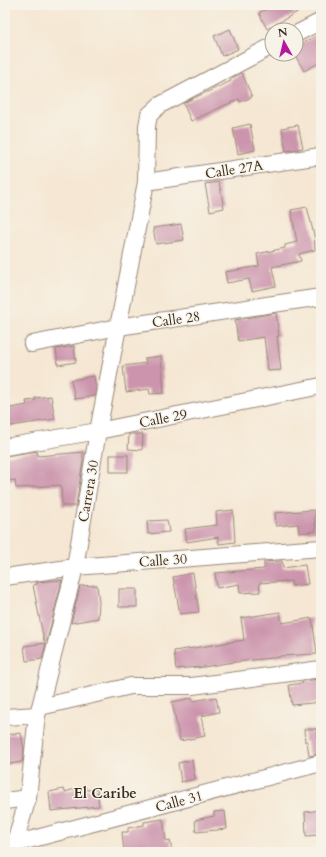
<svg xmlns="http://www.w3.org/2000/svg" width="326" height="857" viewBox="0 0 326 857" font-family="Cardo,serif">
	<rect width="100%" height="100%" fill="#f7f3e8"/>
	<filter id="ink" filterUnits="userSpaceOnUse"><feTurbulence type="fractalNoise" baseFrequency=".025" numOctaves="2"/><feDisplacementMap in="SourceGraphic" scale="8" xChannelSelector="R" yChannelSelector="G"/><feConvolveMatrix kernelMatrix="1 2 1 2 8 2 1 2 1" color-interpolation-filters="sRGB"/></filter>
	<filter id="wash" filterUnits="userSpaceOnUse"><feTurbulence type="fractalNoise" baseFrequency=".012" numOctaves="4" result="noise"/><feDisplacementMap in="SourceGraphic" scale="16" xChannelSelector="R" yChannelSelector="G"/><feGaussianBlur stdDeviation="0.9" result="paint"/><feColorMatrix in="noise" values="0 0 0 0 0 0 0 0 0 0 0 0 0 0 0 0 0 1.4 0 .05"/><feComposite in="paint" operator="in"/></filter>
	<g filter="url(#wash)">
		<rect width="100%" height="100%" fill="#f5e7d3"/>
		<g id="blocks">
			<!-- building -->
			<g fill="#cc95ad">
				<path d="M274 5H310L267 29 259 13Z"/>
				<path d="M230 29 238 49 222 56 214 36Z"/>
				<path d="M321 34V62L304 71 296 57V46Z"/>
				<path d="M242 73 252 97 240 102 239 99 191 121 183 103 231 81 230 79Z"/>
				<path d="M250 124 255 150 238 154 233 128Z"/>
				<path d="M298 125 303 148 286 151 282 128Z"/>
				<path d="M219 182 224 208 210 211 205 184Z"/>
				<path d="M307 207 314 235 315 250 299 254 301 261 272 267 276 286 252 291 249 279 227 283 225 272 259 266 257 254 285 248V245L297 242 291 210Z"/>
				<path d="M181 224 184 240 156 244 153 228Z"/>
				<path d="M276 313 279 336H277L281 370 268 371 264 337 238 341 235 320Z"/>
				<path d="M74 346 76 362 58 365 56 349Z"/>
				<path d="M161 356 164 393 150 394 149 389 126 392 123 366 146 363 145 358Z"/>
				<path d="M94 376 96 390 95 396 75 399 71 380Z"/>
				<path d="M51 396 55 419 5 427V409L27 405 26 401 36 400 35 398Z"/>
				<path d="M129 434H143L142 450 128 449Z"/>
				<path d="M37 451 38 456 83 452V460L76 506H62L61 485 16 488 15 480 5 481V456Z"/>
				<rect x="110" y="455" width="18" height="17"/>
				<path d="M233 510 235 542 219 544 218 537 187 542 185 529 217 525 216 512Z"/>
				<path d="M314 510 316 531 299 533 298 524 276 526 275 513Z"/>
				<path d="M167 520 169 532 148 534 147 521Z"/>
				<path d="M282 561 283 568 305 565 308 584 292 586 291 581 259 583 260 592 240 593 239 584 217 588 215 573 264 569V562Z"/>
				<path d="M193 573 199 612 180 614 173 577Z"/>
				<path d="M62 580 47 641H44L33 585 37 584V582Z"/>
				<path d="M97 585 99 602 98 618 71 623 80 586Z"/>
				<rect x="119" y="589" width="18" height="18"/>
				<path d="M280 612 282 623 312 618 317 654 280 656V657L227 663 198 668V667L176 669 174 651 244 640 241 618Z"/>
				<path d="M46 643 42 659 26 661 24 646Z"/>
				<path d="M321 679V702L292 705 289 685 303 683 302 681Z"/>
				<path d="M216 697 219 712 201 716 205 736 180 741 172 702 192 698 193 701Z"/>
				<path d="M304 729H317L318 741 321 740V752H319V754L309 756 307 741 305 742Z"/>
				<path d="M21 733 24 751 22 762 5 765V735Z"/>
				<path d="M192 760 195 779 181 782 178 763Z"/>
				<path d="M85 786 86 790 97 789 99 806 51 811 49 792 64 789 65 792Z"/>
				<path d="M321 810V835L306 836 305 812Z"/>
				<path d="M225 811 227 829 196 832 195 820 214 816V812Z"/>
				<path d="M163 819 166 841 170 840 172 852H124L122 832H128V828L144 825V822Z"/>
			</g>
		</g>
	</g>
	<g filter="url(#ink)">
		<use href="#blocks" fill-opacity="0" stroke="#988878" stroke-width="1"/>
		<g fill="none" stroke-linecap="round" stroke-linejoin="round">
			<defs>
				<g id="minor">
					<path d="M296 34 321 21"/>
					<path d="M146 182 321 156"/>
					<path d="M32 344 118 327 321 297"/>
					<path d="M5 447 98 431 321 386"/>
					<path d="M5 577 75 567 321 548"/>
					<path d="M40 707 131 686H192L321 669"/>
					<path d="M5 717 37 715"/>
					<path d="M5 801 28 798"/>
					<path d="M14 844 321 763"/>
					<path d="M12 852 28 798 37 715 40 707 75 567 98 431 146 182 147 126 149 115 160 105 272 46"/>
				</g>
			</defs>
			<!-- minor casing -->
			<use href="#minor" stroke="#988878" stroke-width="18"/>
			<!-- minor -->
			<use href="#minor" stroke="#fff" stroke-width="16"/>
		</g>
	</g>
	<g text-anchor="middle" stroke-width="3" stroke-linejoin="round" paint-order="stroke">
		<!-- street labels -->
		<g font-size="14" fill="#3b2a1e" stroke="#f7f3e8">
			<text transform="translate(234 169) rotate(-9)" y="5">Calle 27A</text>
			<text transform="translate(176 319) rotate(-8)" y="5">Calle 28</text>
			<text transform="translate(163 418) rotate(-11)" y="5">Calle 29</text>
			<text transform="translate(88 491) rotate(-80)" y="5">Carrera 30</text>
			<text transform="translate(163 560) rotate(-4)" y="5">Calle 30</text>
			<text transform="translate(179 801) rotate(-15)" y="5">Calle 31</text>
		</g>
		<!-- neighbourhood labels -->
		<g font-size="15" font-weight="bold" fill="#3b2a1e" stroke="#f7f3e8">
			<text x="105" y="798">El Caribe</text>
		</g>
	</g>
	<!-- margin -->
	<rect width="326" height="857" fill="none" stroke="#f7f3e8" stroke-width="20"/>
	<!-- north arrow -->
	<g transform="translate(284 42) rotate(352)"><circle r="19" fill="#f7f3e8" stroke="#aca397"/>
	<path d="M0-3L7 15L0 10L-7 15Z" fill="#b5179e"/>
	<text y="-6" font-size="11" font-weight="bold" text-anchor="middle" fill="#3b2a1e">N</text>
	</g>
</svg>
